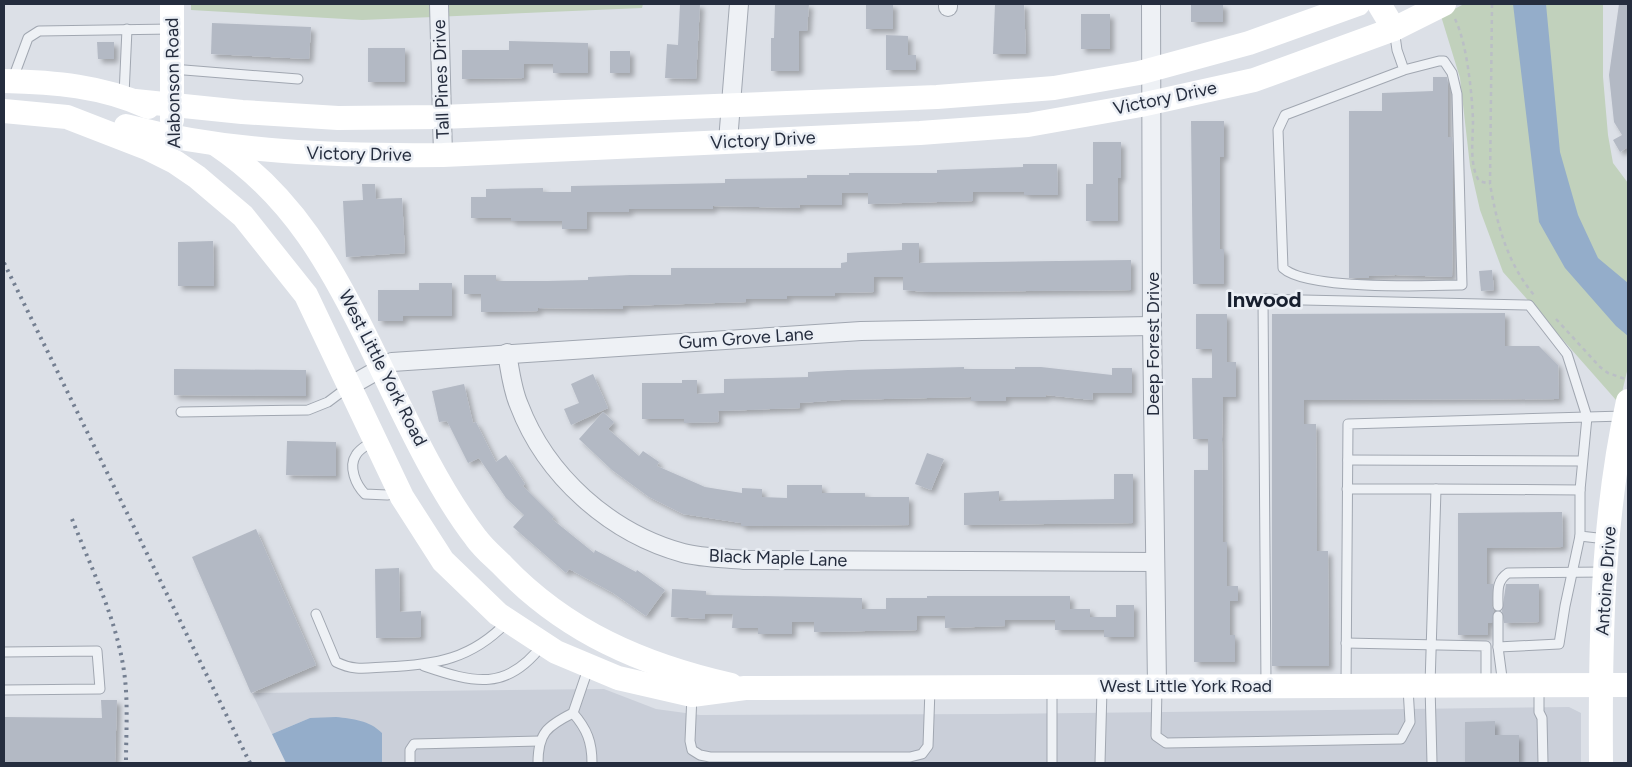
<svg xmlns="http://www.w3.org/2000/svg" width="1632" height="767" viewBox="0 0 1632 767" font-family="Figtree,sans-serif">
	<defs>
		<filter id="shadow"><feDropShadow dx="4" dy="4" stdDeviation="2.5" flood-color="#0004"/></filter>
	</defs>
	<rect width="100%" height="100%" fill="#dce0e7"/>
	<!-- built -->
	<path fill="#cacfd9" d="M604 689 656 709 700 715 996 714 1569 707 1581 713V763H382V733L310 718 272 734 252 693Z"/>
	<!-- green -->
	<g fill="#c1d1bc">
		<path d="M191 4H643L642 8 362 20 191 10Z"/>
		<path d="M1464 4H1603V77L1608 135 1613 163 1628 183V367L1621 397 1616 400 1503 272 1480 210 1470 166 1460 78 1441 16Z"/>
	</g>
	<!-- water -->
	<g fill="#94adca">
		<path d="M1513 4H1546L1560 152 1578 215 1598 258 1628 283V336L1616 326 1565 268 1539 222Z"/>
		<path d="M336 717C353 719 369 720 382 733V763H286L272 734 310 718Z"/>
	</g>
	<!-- building -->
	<g fill="#b3b9c4" filter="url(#shadow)">
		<path d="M680 4H700L696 79 665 78 667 44 678 45Z"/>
		<path d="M775 4H809L807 31H799V71H771V38H774Z"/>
		<rect x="866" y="4" width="27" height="25"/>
		<path d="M995 4H1024L1026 54H993Z"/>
		<rect x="1191" y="4" width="32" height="18"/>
		<path d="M1619 4H1628V147L1620 152 1613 140 1622 135 1614 122 1609 75Z"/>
		<rect x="1081" y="14" width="29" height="35"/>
		<path d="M212 23 311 27 309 59 211 54Z"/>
		<path d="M886 35 908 36V55H916V70H886Z"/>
		<path d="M509 41 588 43V73H553V64H524V78L462 79V50H509Z"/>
		<path d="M97 42H114V59H98Z"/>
		<rect x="368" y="48" width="37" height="34"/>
		<rect x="610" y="51" width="20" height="22"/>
		<path d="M1433 77H1447L1448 83V137H1452L1453 180 1452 277 1396 275 1369 276V278H1349V111H1382V93L1433 91Z"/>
		<path d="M1191 121H1224V157H1220V249H1224V284H1193Z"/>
		<path d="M1093 142H1121V178H1118V221H1086V184H1093Z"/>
		<path d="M1023 164H1057L1058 195H1024V192H973V201L868 204V193H842V205H799L800 208 713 206V209H629V212H587V229H562V221H511V218H471V197H486V189L543 188V192H571V186L725 183V179L807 178V175H849V173H937V170L1023 167Z"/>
		<path d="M362 184H375L376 199 402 198 405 253 346 257 343 201 363 200Z"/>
		<path d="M213 241 214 286H178V242Z"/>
		<path d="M902 243H919V263L1131 260V290L927 292 903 290V277H874V292L835 293V296H787V299H746V302L623 306V309L538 308V311L496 312H481V294H464V275H496V281H546L588 280V277L630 275H671V268H841V263L847 262V253L902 250Z"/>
		<path d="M1492 270 1494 290 1481 291 1479 271Z"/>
		<path d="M419 283H452V316H403V321H378V290H419Z"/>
		<path d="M1505 313V346H1539L1558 365 1559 399 1304 400V424H1316L1317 551H1328L1329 666H1272V314Z"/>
		<path d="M1196 314H1227V362H1236V397H1223L1222 439 1223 542H1227V586H1238V601H1230V635H1235V662H1194V470H1208V439H1193L1192 378H1212V349H1196Z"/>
		<path d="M964 367V369H1015V367H1041L1112 375V368H1132V393H1093L1092 400 1046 395V397H1006V401H971V397L841 400 800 403V408L718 411 719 422 684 423V419H642V383H682V380H697V394L724 393V379L808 377V372L848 370Z"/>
		<path d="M174 369 306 370V396L174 395Z"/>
		<path d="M593 374 608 408 571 425 564 409 579 403 571 384Z"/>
		<path d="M464 384 473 423 476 422 496 462 506 455 525 484 523 486 554 517 552 519 594 553 595 550 636 572 637 570 665 590 646 616 613 593 569 569 566 573 513 527 524 515 506 498 479 458 468 463 447 421 439 422 432 391Z"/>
		<path d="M603 412 614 422 608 429 639 456 643 451 659 462 657 466 705 487 742 493V488L762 489V497L787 498V485H822V493H865V497H909V525L741 526V523L683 514 649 497 612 470 579 439Z"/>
		<path d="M287 441 336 442V476L286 475Z"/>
		<path d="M927 453 944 459 931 490 915 484Z"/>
		<path d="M1114 474H1133V523L964 525V493L999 491V501L1114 499Z"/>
		<path d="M1562 512 1563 547 1487 548V584H1493L1492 606 1494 611 1492 623H1488V635H1458V513Z"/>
		<path d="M256 529 316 665 251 693 192 557Z"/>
		<path d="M399 568 400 612 421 611V637L376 638 375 569Z"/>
		<path d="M1506 584H1539V622L1504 623 1502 611Z"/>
		<path d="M672 589 706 591V595L862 598V609H886V598H927V596H1070V609H1090V617H1116V605H1134V637H1104V630H1055V620H1005V626L945 628V616H917V630L814 632V622H792V634H758V628H732L733 614H705V619L671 617Z"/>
		<path d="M101 700H117L115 763H4V717L102 718Z"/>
		<path d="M1495 721V735H1519V763H1465V722Z"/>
	</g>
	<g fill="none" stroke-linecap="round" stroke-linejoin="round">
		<defs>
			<g id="lane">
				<path d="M1394 29 1397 50 1404 70 1285 115 1278 130 1283 268C1306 290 1427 286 1462 285L1457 94 1452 73 1444 61H1439L1404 70"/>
				<path d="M172 69 298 79"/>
				<path d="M12 81 28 38 39 31 172 29"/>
				<path d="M124 95 127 29"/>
				<path d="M181 412 308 410 328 402 348 387"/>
				<path d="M374 440C369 444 359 449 356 455 348 467 356 485 365 494L387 495 399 493"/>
				<path d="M1348 460 1582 461"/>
				<path d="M1347 489H1436"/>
				<path d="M1498 606C1498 592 1496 581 1508 573L1605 572"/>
				<path d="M316 614 336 662C354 671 366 668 385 667 436 665 472 659 508 621"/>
				<path d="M1498 616V647L1503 685"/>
				<path d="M1346 643 1486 646V684"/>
				<path d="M1498 647 1559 644 1565 606 1580 536"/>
				<path d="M4 652 97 651 100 689 4 690"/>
				<path d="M424 666C474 683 507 692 543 644"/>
				<path d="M1266 685 1263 299 1529 305 1567 354 1587 417 1624 416"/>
				<path d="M1346 685 1348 424 1587 417 1580 490"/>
				<path d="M1539 687V712L1542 718 1543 763"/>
				<path d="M1157 688 1156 736 1166 743 1401 739 1410 722 1408 688"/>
				<path d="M692 695 690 741 692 750 700 755 710 757H910L922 754 928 746 930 689"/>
				<path d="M573 713C587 729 592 742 592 763"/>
				<path d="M410 763V750L414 744 540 741"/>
				<path d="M538 763C538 733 547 726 573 713L589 666"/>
				<path d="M1052 763V689"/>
				<path d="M1100 763 1102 689"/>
				<path d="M1432 763 1430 685 1436 489 1580 490V536L1606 539"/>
			</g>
			<g id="street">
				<path d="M439 4 443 155"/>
				<path d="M948 4V7"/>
				<path d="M1151 4 1152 326 1157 685"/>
				<path d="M728 141 739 4"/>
				<path d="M507 353C510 370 512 389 519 405 546 476 610 533 683 553 702 558 724 558 744 560L1155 562"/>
				<path d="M348 387 392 362 861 331 1152 326"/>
			</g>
		</defs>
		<!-- lane casing -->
		<use href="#lane" stroke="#a1a7b1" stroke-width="11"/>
		<!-- street casing -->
		<use href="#street" stroke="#a1a7b1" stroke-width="20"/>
		<!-- path -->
		<g stroke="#babec5" stroke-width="2.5" stroke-dasharray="4 4" stroke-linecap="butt">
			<path d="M1492 4 1490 184C1497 224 1507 263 1534 295"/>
			<path d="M1455 19C1467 43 1472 93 1473 121 1473 140 1469 164 1479 181L1490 184"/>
			<path d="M1556 319 1600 367 1608 373 1628 380"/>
		</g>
		<!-- lane -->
		<use href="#lane" stroke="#eef1f5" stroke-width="9"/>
		<!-- street -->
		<use href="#street" stroke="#eef1f5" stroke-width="18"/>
		<!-- secondary -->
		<g stroke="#fff" stroke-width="24">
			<path d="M172 4V120"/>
			<path d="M1379 4 1394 29"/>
			<path d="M4 81C53 82 103 86 148 107"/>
			<path d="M135 101 242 112 338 118 440 117 937 97 1054 88 1139 73 1249 43 1358 4"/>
			<path d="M4 111 67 117 147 148 175 162 197 177 243 216 306 295 402 497 443 561 498 614 556 652 618 678 692 695 745 688 1628 685"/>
			<path d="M126 126C230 153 336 156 443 155L920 133 1028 125 1141 105 1254 80 1394 29 1444 4"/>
			<path d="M217 145C293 196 332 267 371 347 401 408 435 485 476 538 483 548 494 557 503 566 566 632 643 665 731 685"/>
			<path d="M1601 763C1600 644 1602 518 1628 401"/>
		</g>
		<!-- rail -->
		<g stroke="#747f91" stroke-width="4" stroke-dasharray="2.5 5" stroke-linecap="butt">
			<path d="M4 263 250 763"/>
			<path d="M72 519C92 570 119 624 125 679 128 706 126 736 126 763"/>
		</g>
	</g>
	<g text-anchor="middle" stroke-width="5" stroke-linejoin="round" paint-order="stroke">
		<!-- street labels -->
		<g font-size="18" fill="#252d3e" stroke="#ebeff5">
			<text transform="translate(441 79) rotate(-92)" y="6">Tall Pines Drive</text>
			<text transform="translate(173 83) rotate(-91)" y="6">Alabonson Road</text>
			<text transform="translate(1165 98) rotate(-12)" y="6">Victory Drive</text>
			<text transform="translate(763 140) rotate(-3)" y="6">Victory Drive</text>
			<text transform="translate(359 154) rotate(1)" y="6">Victory Drive</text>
			<text transform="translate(746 338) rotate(-4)" y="6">Gum Grove Lane</text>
			<text transform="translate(1153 344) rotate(-90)" y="6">Deep Forest Drive</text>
			<text transform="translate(383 368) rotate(63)" y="6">West Little York Road</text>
			<text transform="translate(778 558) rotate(2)" y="6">Black Maple Lane</text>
			<text transform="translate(1606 581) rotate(-86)" y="6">Antoine Drive</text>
			<text x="1186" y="692">West Little York Road</text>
		</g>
		<!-- district labels -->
		<g font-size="22" font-weight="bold" fill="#171f2e" stroke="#ebeff5">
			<text x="1264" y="307">Inwood</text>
		</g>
	</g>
	<!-- border -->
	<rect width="1632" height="767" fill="none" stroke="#252d3e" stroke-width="10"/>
</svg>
